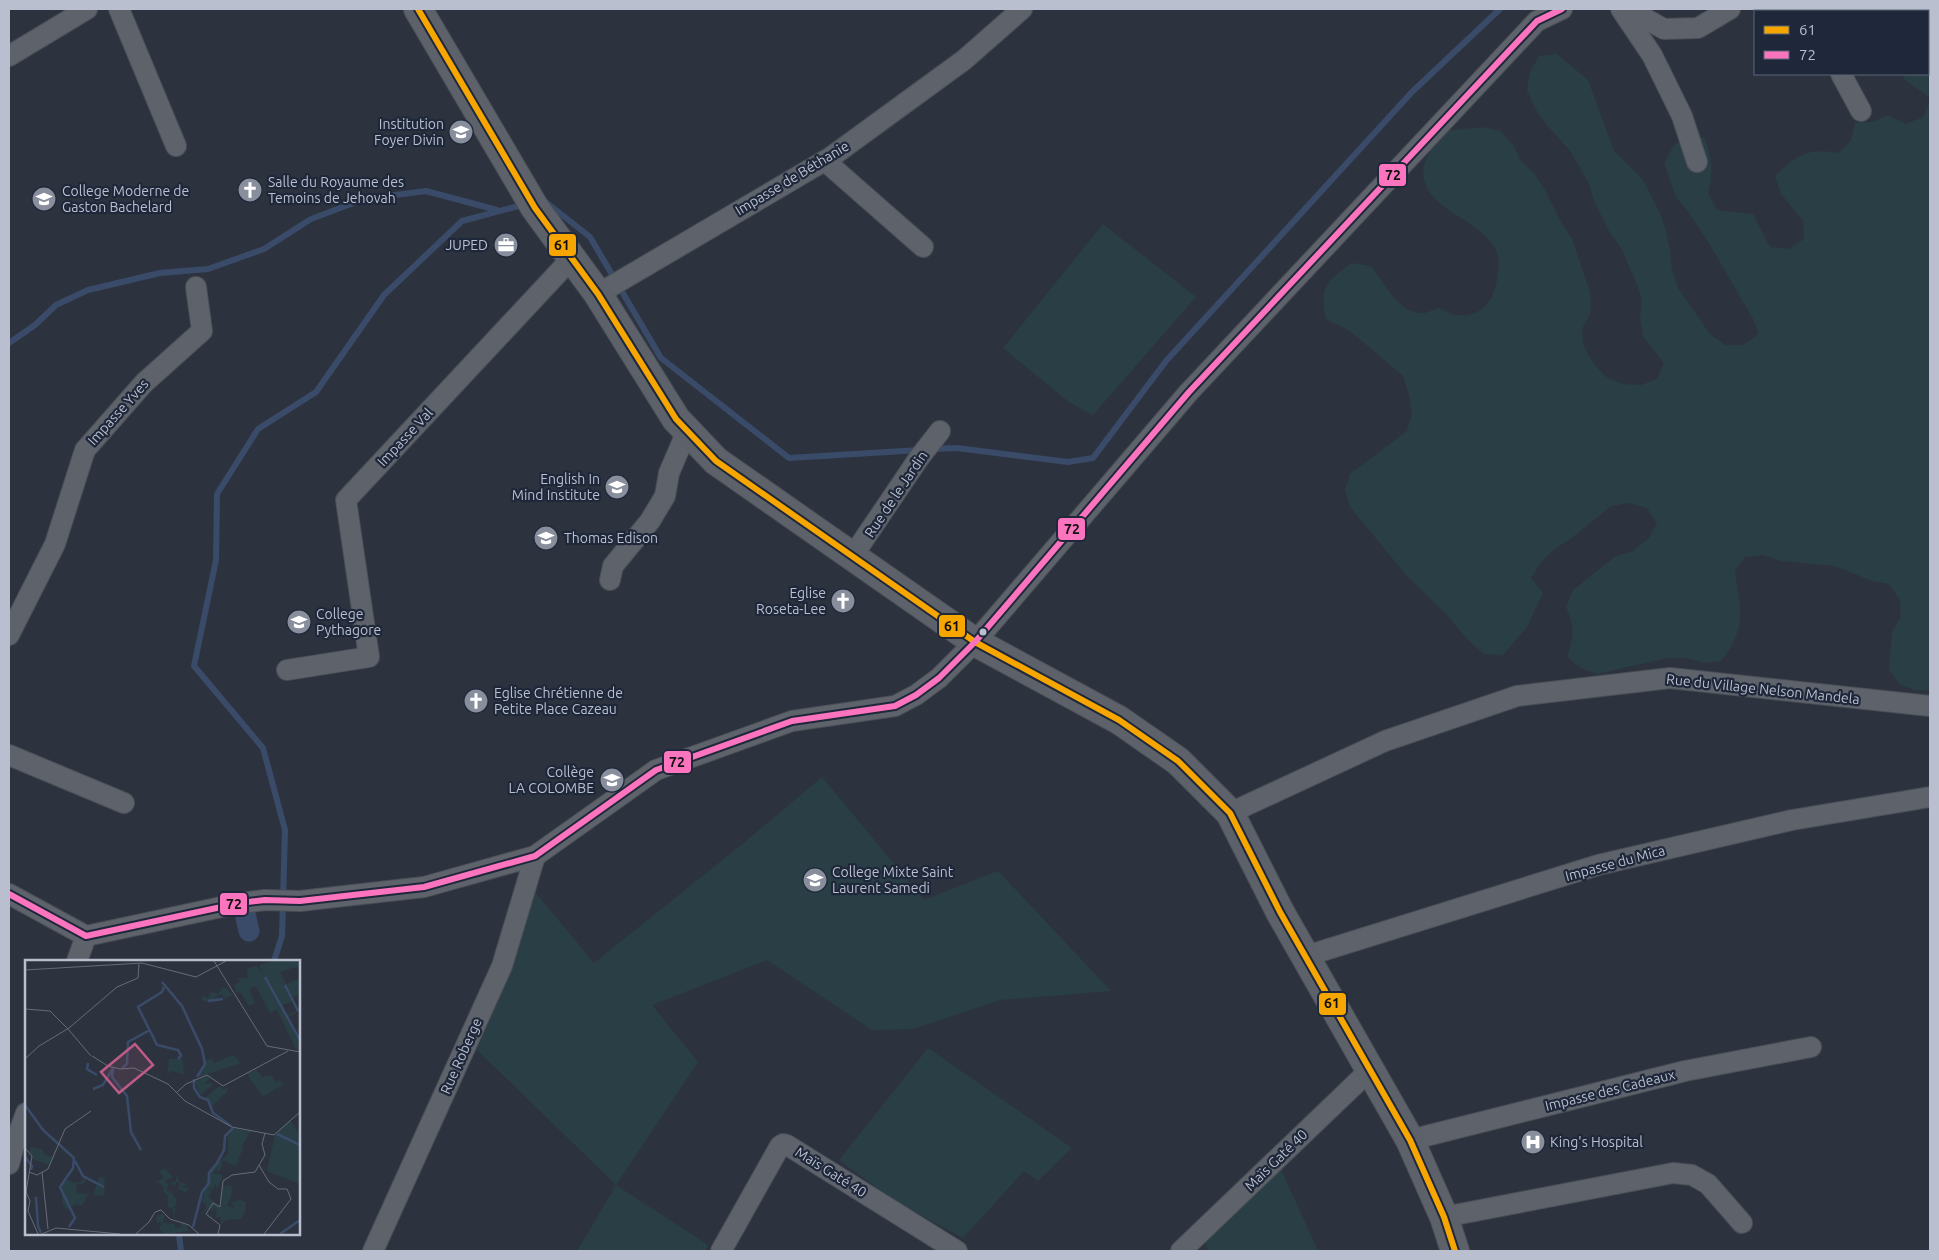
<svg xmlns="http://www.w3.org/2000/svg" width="1939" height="1260" viewBox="0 0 1939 1260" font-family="Ubuntu,sans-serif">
	<rect width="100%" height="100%" fill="#2d333e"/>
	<!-- green -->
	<g fill="#293e45">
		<path d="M1557 54 1588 80 1614 151 1643 180 1660 213 1666 231 1670 250 1672 270 1678 288 1710 334 1725 345H1743L1759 334 1752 317 1707 240 1687 210 1676 197 1664 163 1673 147 1685 135 1704 137C1712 160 1714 169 1708 193L1717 210 1753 214 1770 247 1789 249 1804 239 1803 221 1781 194 1775 176C1798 154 1808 148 1839 153L1851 140 1855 123 1872 122 1888 115 1906 124 1923 117 1930 101V690H1915L1899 684 1889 669 1892 632 1901 617 1900 600 1889 584 1872 581 1835 566 1781 561 1763 555 1745 557 1735 571C1740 611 1748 627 1721 661L1704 663 1687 658H1668L1597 674 1581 668 1567 657C1574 636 1575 627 1566 607L1573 590 1616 556 1633 551 1649 538 1657 523 1647 508 1630 503 1611 506 1569 540 1553 550 1541 562 1531 578 1543 593 1527 627 1503 655 1484 654 1469 641 1447 615 1407 576 1350 507 1345 490 1350 474 1407 431 1412 414 1409 395 1403 376 1350 331 1326 319C1319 287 1327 281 1352 263L1371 266C1384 282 1399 316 1425 313 1429 312 1435 309 1439 308 1445 310 1451 315 1457 315 1481 318 1493 301 1497 280 1498 272 1500 261 1497 253 1486 221 1430 212 1424 179 1420 161 1434 145 1443 131L1482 127 1500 131 1513 145 1521 161 1534 173 1545 190 1561 222 1572 239 1590 292 1591 312 1582 329 1584 347 1594 364 1606 377 1622 384 1641 385 1657 379 1664 363 1643 336 1640 318 1642 300 1637 284 1620 246 1610 233 1594 201 1589 184 1571 152 1545 123 1535 108 1527 90 1530 72 1539 56Z"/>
		<path d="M1928 54 1930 56V98L1903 78 1905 74H1928Z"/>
		<path d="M1103 224 1196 297 1093 415 1069 402 1003 348Z"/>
		<path d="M822 777 924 900 998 871 1111 991 1000 1000 913 1029 872 1030 767 960 652 1005 698 1062 616 1185 708 1245 705 1251H577L616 1185 470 1043 531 887 594 963 746 841Z"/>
		<path d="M928 1048 1072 1148 1038 1181 1024 1171 963 1238 895 1201 839 1160Z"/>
		<path d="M1280 1167 1318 1251H1208L1204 1240Z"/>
	</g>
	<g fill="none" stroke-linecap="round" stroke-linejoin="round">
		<!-- stream -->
		<g stroke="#3a4b6a" stroke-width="6">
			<path d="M542 199 590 237 661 358 789 458 920 450"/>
			<path d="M9 343 35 325 56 305 88 290 160 273 208 269 264 249 311 219 364 199 426 191 497 210"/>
			<path d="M932 449 957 448 1068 462 1093 458 1166 361 1412 92 1500 9"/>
			<path d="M274 961 282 936 285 830 263 748 194 666 216 560 217 494 258 429 316 392 384 295 462 221 526 204"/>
			<path d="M179 1234 181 1251"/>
		</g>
		<!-- canal -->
		<path stroke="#3a4b6a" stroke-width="21" d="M244 909 249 931"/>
		<defs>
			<g id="street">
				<path d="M119 9 176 146"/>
				<path d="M1621 9 1652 55 1682 116 1697 162"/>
				<path d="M1628 9 1664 29 1698 28 1730 9"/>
				<path d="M1879 9 1880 11"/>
				<path d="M9 56 87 9"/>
				<path d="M1841 74 1861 111"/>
				<path d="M825 161 923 247"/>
				<path d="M598 294 831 157 964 60 1022 9"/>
				<path d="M852 557 919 458 940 431"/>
				<path d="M610 580 613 566 650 521 665 496 669 473 687 431"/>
				<path d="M9 635 55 544 85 450 144 383 202 331 196 287"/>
				<path d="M287 670 369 657 346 500 572 258"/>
				<path d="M9 755 124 803"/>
				<path d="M1230 813 1385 741 1517 696 1670 678 1930 706"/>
				<path d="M9 894 86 936 240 903 265 900 300 901 424 887 535 856 656 770 792 721 895 706 916 695 939 678 975 642 1189 392 1537 21 1562 9"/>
				<path d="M1306 956 1598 865 1792 820 1930 797"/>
				<path d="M77 961 86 936"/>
				<path d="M1410 1140 1685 1071 1811 1047"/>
				<path d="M9 1164 13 1148 26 1113"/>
				<path d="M1444 1217 1673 1173 1692 1175 1708 1184 1742 1223"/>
				<path d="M373 1251 502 966 535 856"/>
				<path d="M721 1251 780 1146 783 1144 787 1145 957 1251"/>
				<path d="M1181 1251 1371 1069"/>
			</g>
			<path id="secondary" d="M418 9 535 208 598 294 676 419 716 461 975 642 1119 720 1178 761 1230 813 1280 912 1410 1140 1444 1217 1455 1251"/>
		</defs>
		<!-- street casing -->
		<use href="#street" stroke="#4a4e56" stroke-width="22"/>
		<!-- secondary casing -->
		<use href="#secondary" stroke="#4a4e56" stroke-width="30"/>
		<!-- street -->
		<use href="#street" stroke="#5e626b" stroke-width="20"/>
		<!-- secondary -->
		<use href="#secondary" stroke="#5d6169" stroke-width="28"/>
		<defs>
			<path id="bus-1" d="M418 9 535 208 598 294 676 419 716 461 975 642 1119 720 1178 761 1230 813 1280 912 1410 1140 1444 1217 1455 1251"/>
			<path id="bus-2" d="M9 894 86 936 240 903 265 900 300 901 424 887 535 856 656 770 792 721 895 706 916 695 939 678 975 642 1189 392 1537 21 1562 9"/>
		</defs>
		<!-- bus-1 casing -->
		<use href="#bus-1" stroke="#1f283a" stroke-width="10"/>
		<!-- bus-2 casing -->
		<use href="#bus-2" stroke="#1f283a" stroke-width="10"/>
		<!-- bus-1 -->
		<use href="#bus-1" stroke="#f7a600" stroke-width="6"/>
		<!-- bus-2 -->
		<use href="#bus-2" stroke="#fc73be" stroke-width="6"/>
	</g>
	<!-- icons -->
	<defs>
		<symbol id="school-disc" viewBox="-11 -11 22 22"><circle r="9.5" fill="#888e9c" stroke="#1f283a"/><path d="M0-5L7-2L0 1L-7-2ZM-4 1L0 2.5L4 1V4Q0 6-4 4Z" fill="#fff"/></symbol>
		<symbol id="church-disc" viewBox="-11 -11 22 22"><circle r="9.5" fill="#888e9c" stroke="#1f283a"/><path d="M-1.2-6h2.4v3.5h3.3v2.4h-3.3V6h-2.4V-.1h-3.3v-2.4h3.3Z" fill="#fff"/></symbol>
		<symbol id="office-disc" viewBox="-11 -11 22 22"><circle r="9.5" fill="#888e9c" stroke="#1f283a"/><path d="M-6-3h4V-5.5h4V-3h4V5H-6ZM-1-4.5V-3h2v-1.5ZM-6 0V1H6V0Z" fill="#fff"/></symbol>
		<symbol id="university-disc" viewBox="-11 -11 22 22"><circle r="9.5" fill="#888e9c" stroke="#1f283a"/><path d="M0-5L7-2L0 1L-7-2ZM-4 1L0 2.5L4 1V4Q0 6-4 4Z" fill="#fff"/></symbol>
		<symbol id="hospital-disc" viewBox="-11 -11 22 22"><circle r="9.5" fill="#888e9c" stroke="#1f283a"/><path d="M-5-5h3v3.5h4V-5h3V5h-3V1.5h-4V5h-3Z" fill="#fff"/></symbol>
	</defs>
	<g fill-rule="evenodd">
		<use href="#school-disc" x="447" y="118" width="28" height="28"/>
		<use href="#church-disc" x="236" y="176" width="28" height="28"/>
		<use href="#school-disc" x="30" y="185" width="28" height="28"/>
		<use href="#office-disc" x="492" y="231" width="28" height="28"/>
		<use href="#school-disc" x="603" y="473" width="28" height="28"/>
		<use href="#school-disc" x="532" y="524" width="28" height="28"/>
		<use href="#church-disc" x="829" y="587" width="28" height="28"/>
		<use href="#school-disc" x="285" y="608" width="28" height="28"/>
		<use href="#church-disc" x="462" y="687" width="28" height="28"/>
		<use href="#university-disc" x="598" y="766" width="28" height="28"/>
		<use href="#school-disc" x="801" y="866" width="28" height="28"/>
		<use href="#hospital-disc" x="1519" y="1128" width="28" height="28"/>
	</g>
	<!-- markers -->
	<circle fill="#b9bfce" stroke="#1f283a" stroke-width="2" cx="983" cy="632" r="4.5"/>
	<g text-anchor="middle" stroke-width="4.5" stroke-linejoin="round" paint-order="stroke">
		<!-- poi labels -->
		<g font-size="14" fill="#b9bfce" stroke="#1f283a" text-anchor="start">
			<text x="444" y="129" text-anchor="end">Institution<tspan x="444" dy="16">Foyer Divin</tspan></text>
			<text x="268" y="187">Salle du Royaume des<tspan x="268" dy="16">Temoins de Jehovah</tspan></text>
			<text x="62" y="196">College Moderne de<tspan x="62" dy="16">Gaston Bachelard</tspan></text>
			<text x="488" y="250" text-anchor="end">JUPED</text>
			<text x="600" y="484" text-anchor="end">English In<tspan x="600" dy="16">Mind Institute</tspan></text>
			<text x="564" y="543">Thomas Edison</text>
			<text x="826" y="598" text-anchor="end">Eglise<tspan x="826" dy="16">Roseta-Lee</tspan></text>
			<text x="316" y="619">College<tspan x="316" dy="16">Pythagore</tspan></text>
			<text x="494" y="698">Eglise Chrétienne de<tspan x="494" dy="16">Petite Place Cazeau</tspan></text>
			<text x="594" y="777" text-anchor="end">Collège<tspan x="594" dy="16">LA COLOMBE</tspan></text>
			<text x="832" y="877">College Mixte Saint<tspan x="832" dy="16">Laurent Samedi</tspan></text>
			<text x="1550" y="1147">King's Hospital</text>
		</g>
		<!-- street labels -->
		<g font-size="14" fill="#b9bfce" stroke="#1f283a">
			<text transform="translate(792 178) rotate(-31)" y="5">Impasse de Béthanie</text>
			<text transform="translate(118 412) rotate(-48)" y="5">Impasse Yves</text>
			<text transform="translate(405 437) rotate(-47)" y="5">Impasse Val</text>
			<text transform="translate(896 494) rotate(-56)" y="5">Rue de le Jardin</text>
			<text transform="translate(1763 689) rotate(6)" y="5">Rue du Village Nelson Mandela</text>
			<text transform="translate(1615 863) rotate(-15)" y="5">Impasse du Mica</text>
			<text transform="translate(461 1056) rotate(-66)" y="5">Rue Roberge</text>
			<text transform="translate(1610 1090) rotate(-14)" y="5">Impasse des Cadeaux</text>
			<text transform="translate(1276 1160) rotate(-44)" y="5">Maïs Gaté 40</text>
			<text transform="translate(831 1172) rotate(32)" y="5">Maïs Gaté 40</text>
		</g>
	</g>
	<!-- overview -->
	<g transform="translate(25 960)">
		<rect width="275" height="275" fill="#2d333e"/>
		<path d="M249 1H275V10L271 7 255 12 261 24 275 18V34L267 37 274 52 262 57 275 79 272 91 252 50 245 53 231 26 224 29 230 43 224 46 216 33 211 32 209 24 215 22 213 18H223L222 8 232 6 239 17 234 5ZM268 41 273 51 261 55 256 46ZM199 27 208 35 200 38 196 34 190 37V41L180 42 176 38 180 36 183 39 186 32 192 34ZM157 95 159 114 145 111 142 117 144 99H153ZM208 95 216 103 173 117 180 101 187 99 189 103ZM231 109 237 117 246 115 251 123 255 120 258 124 238 137 222 114ZM181 116H186L179 125 185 122 188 125 175 135 170 121ZM203 125 202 132 187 146 180 138 194 126 199 130ZM265 160 275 175V224L242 211 250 175ZM208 168 226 171 217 186 219 187 213 200 216 203 212 202 210 206 198 200 195 210 192 213V208L188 214H196L197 218 192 229 190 223 188 230 184 228 186 232 183 236 196 248 197 227 205 225 208 230 202 246 210 248 206 242 216 240 221 242 220 253 216 259 201 260 196 265V257L190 258 192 249 189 248 186 254 187 249 183 248 175 256 182 246 175 239 178 237 183 212 203 194V177ZM6 187 17 189 20 195 28 197 25 205 7 199 4 192ZM140 209 148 217 140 221 142 224 151 221V215L155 222 163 225 156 227 167 228 162 229 161 233 153 228 155 224 152 222 149 226 146 223 143 225 141 231 144 230 152 240 150 247H146L150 248V256L148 249 143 247V236L138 231 139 228 130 219 134 221 139 218 134 211ZM75 216 80 219 79 236 68 235ZM59 217 62 218 58 224H51L52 233 63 234 57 246 51 244 42 250 37 243V225L41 219 51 223 56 222ZM132 255H140L137 263 150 264V269L157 266 154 262 160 264 164 271 141 274 134 269 137 262H131Z" fill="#293e45" fill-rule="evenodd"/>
		<path fill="none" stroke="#3a4b6a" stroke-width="2.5" d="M240 17 275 80M137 22 157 46 177 89 180 104 172 117M260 25 273 51M139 27 137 32 113 47 132 85 153 90 156 95 153 99M183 41 198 39M63 103 62 109 72 115M88 108 87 117 102 136 106 172 116 190M97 108 102 104 103 82 125 70M169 119V128L175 137 183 140 188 153 206 166M68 129 78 125 88 108M0 145 18 170 49 198 48 208 35 227 50 258 44 267M252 174 275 185M0 197 7 206 6 210M50 201 58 216 79 227M11 237 13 266 16 273M168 267 177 232 184 223V213L192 203 199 190 200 176 208 168M255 274 275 260"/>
		<path fill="none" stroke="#656b78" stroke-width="1" d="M189 1 242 86 275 92M0 10 117 3 171 17 201 1M0 49 25 51 43 69M43 69 66 96M67 96 83 106 95 109 109 108 143 124 160 141 207 167 249 175 275 152M0 99 14 86 44 68 92 27 113 18 114 4M151 133 161 124 182 115 198 126 263 91M0 188 7 196 1 232M234 205 244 222 253 229H262L266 239 239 274M4 212 12 215 23 209 40 169 66 151M17 212 23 269M1 232 5 241 3 251 13 274M124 262 130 252 136 250 145 259 164 265 174 274M17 274 31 268 95 274M111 274 124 262M193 274 195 265 181 254 188 243 195 247 198 221 207 215 230 212 240 195 237 184 240 173"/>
		<path fill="#be5b89" fill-opacity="0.15" stroke="#be5b89" stroke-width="2.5" d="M110 84 128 105 94 133 76 112Z"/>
		<rect width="275" height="275" fill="none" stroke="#b9bfce" stroke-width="2.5"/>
	</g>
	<g stroke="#1f283a" stroke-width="2">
		<rect x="1378" y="163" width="29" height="24" rx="5" fill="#fc73be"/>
		<rect x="548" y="233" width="29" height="24" rx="5" fill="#f7a600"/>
		<rect x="1057" y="517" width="29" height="24" rx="5" fill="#fc73be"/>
		<rect x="938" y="614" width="28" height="24" rx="5" fill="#f7a600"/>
		<rect x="663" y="750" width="29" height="24" rx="5" fill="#fc73be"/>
		<rect x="219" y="892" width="29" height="24" rx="5" fill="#fc73be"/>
		<rect x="1318" y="992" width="29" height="24" rx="5" fill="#f7a600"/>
	</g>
	<g font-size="14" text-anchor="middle" font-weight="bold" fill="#111">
		<text x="1393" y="180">72</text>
		<text x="562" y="250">61</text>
		<text x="1072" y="534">72</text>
		<text x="952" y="631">61</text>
		<text x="677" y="767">72</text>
		<text x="234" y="909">72</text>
		<text x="1332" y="1008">61</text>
	</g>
	<!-- border -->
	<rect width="1939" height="1260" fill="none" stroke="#b9bfce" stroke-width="20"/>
	<!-- legend -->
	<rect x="1754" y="10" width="175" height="65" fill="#1f283a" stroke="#5d6475"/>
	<rect x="1764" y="26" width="25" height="8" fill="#f7a600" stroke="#5d6475"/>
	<text x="1799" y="35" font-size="15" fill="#b9bfce">61</text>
	<rect x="1764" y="51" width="25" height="8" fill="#fc73be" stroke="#5d6475"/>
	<text x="1799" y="60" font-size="15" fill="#b9bfce">72</text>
</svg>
